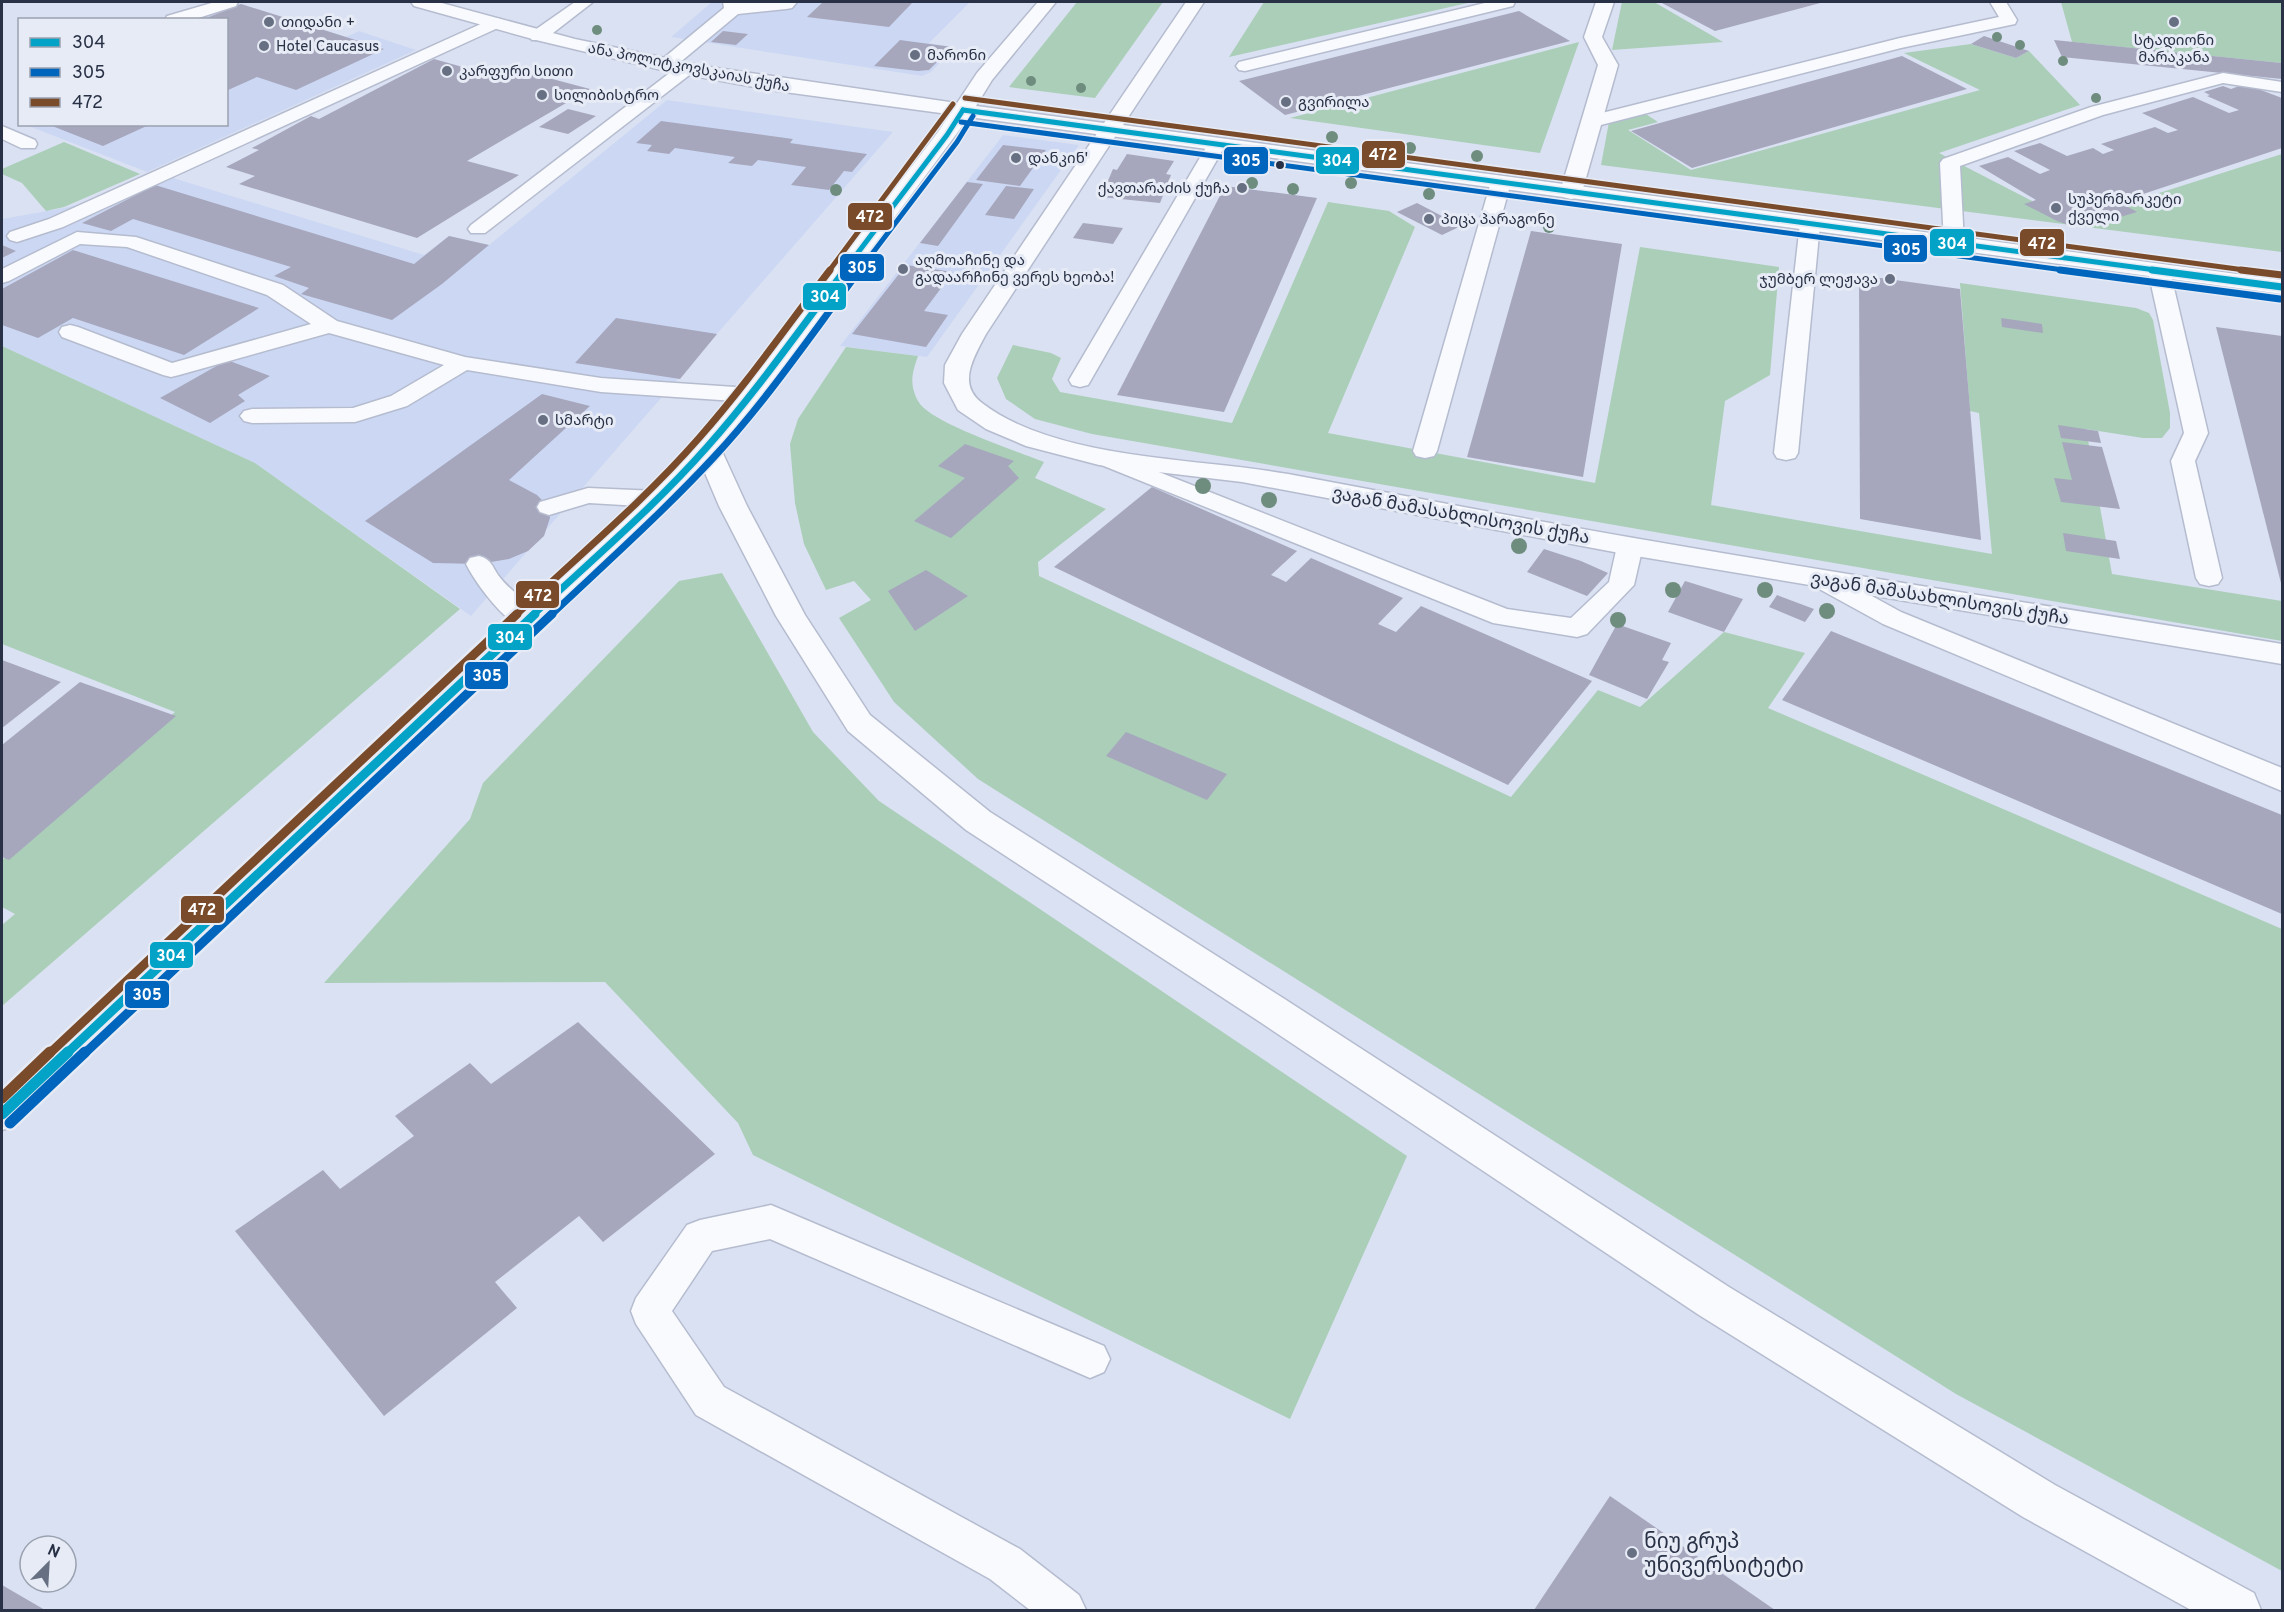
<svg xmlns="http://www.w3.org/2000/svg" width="2284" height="1612" viewBox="0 0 2284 1612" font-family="Overpass,'Noto Sans Georgian',sans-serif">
	<rect width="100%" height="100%" fill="#dae1f2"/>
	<!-- built -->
	<g fill="#ccd8f3">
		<path d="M712 2H970L929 43 954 47 931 72 922 76 671 37Z"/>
		<path d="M237 3 346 37 359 31 416 50 147 172 26 125 226 124V20L197 19Z"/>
		<path d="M667 100 893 132 471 616 255 463 2 346V219L69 207 170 177 424 255 449 236 489 245Z"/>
		<path d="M1003 135 1079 145 927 357 840 346Z"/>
	</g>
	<!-- green -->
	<g fill="#aaceb8">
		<path d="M1077 2H1163L1095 98 1009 87Z"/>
		<path d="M1264 2H1472L1229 57Z"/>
		<path d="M1622 2H1654L1723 42 1612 50Z"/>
		<path d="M2061 2H2282V63L2072 42Z"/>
		<path d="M1579 42 1540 153 1290 118Z"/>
		<path d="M1971 44 2016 58 2029 51 2080 105 1939 153 2071 221 2282 154V252L1601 165 1609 122 1641 111 1658 122 1628 130 1691 170 1980 90 1904 53Z"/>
		<path d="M64 142 140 174 64 207 46 211 22 183 2 174V169Z"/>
		<path d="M1328 202 1389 211 1415 227 1328 433 1595 483 1640 247 1779 267 1770 375 1725 401 1711 505 1992 554 1979 413 1970 411 1960 283 2136 308 2149 313 2153 320 2170 413V428L2162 438H2143L2086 429 2112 574 2282 601V641L1092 434 1035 419 1006 399 997 378 1013 345 1051 353 1061 358 1052 379 1060 392 1232 423Z"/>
		<path d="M2 346 255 463 460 609 2 1006V925L15 914 2 907V860L175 712 2 644Z"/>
		<path d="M846 347 918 356C912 373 909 384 918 401 928 422 1019 452 1044 462L1035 478 1106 509 1038 562 1039 576 1511 797 1598 690 1640 707 1724 632 1805 653 1768 708 2282 929V1571L1956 1394 978 779 894 702 839 618 871 600 854 581 826 590 804 544 795 503 790 444 798 419Z"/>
		<path d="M722 573 813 732 879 801 1407 1156 1290 1419 753 1155 738 1123 605 982 324 983 470 819 483 783 679 581Z"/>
	</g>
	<!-- building -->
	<g fill="#a6a7bd">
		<path d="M823 2H913L889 27 807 17Z"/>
		<path d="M1660 2H1824L1715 31Z"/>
		<path d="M241 4 346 37 384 49 296 90 257 77 226 91V20L204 19Z"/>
		<path d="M1519 11 1570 41 1285 115 1239 81Z"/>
		<path d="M723 31 748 34 736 45 711 42Z"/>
		<path d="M1984 36 2029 51 2016 58 1971 44Z"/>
		<path d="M900 40 952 47 929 70 918 71 874 66Z"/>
		<path d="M2054 40 2282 63V79L2062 57Z"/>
		<path d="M1902 56 1967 89 1692 168 1631 131Z"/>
		<path d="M434 59 484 73 499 65 590 89 467 161 519 175 417 238 239 184 255 176 226 167 259 150 252 148 311 116 319 119Z"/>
		<path d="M2245 84 2282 98V148L2119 202 2137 212 2117 218 2113 216 2084 226H2071L2057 221 2024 204 2036 200 1979 166 2008 157 2040 174 2050 170 2014 151 2040 143 2067 156 2093 148 2103 154 2114 150 2101 144 2155 127 2168 133 2178 130 2142 113 2193 97 2229 113 2239 110 2207 96 2210 95 2204 92 2223 86 2231 89Z"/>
		<path d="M568 109 596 116 568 134 539 127Z"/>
		<path d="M661 121 793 139 790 143 867 154 852 172 844 171 829 190 791 185 806 167 758 160 752 166 728 163 735 157 675 148 669 154 647 151 652 145 636 143Z"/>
		<path d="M47 124H151L103 146Z"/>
		<path d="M1003 145 1046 150 1020 186 976 180Z"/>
		<path d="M1127 154 1174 161 1166 174 1171 175 1160 203 1101 197 1113 169 1117 170Z"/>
		<path d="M967 182 983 184 938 246 920 243Z"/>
		<path d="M155 185 414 264 449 236 489 245 442 284 392 320 301 294 309 288 274 276 291 267 133 219 111 231 82 223Z"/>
		<path d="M1006 186 1034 189 1014 219 985 215Z"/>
		<path d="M1225 186 1317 198 1224 412 1117 395Z"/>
		<path d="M1417 203 1461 226 1442 235 1397 212Z"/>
		<path d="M1083 223 1123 228 1113 244 1073 238Z"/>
		<path d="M1531 231 1622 244 1583 477 1467 457Z"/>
		<path d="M2 245 16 251 2 258Z"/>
		<path d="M73 250 259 308 184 355 73 318 38 338 2 325V289Z"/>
		<path d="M906 265 953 272 924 311 948 315 926 347 852 334Z"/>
		<path d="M1859 275 1960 289 1981 540 1860 519Z"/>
		<path d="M616 318 717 334 680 379 575 363Z"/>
		<path d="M2001 318 2042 324 2043 333 2002 327Z"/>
		<path d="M2216 327 2282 336V587Z"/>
		<path d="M227 360 270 376 238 395 245 401 210 423 160 398Z"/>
		<path d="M542 394 590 406 509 480 537 495 549 507 550 518 544 536 528 551 509 559 479 564 433 563 365 521Z"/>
		<path d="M2058 425 2098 431 2101 443 2061 438Z"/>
		<path d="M2062 442 2102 447 2120 509 2061 502 2054 478 2072 480Z"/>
		<path d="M965 444 1014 461 1008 466 1019 478 951 538 914 521 965 478 938 466Z"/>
		<path d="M1152 487 1297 551 1271 575 1278 578 1286 582 1311 558 1403 598 1378 624 1396 632 1421 606 1592 681 1508 785 1054 567Z"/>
		<path d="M2063 533 2116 541 2120 559 2066 551Z"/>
		<path d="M1544 549 1581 561 1608 573 1587 596 1527 572Z"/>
		<path d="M926 570 968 596 915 631 888 591Z"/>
		<path d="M1685 581 1743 599 1724 632 1668 612Z"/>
		<path d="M1777 595 1814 609 1805 622 1769 607Z"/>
		<path d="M1617 624 1671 643 1662 660 1669 662 1647 699 1589 675Z"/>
		<path d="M1831 631 2282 815V914L1782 700Z"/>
		<path d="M2 660 61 682 2 728Z"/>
		<path d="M80 682 176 716 9 860 2 857V745Z"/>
		<path d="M1126 732 1227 774 1207 800 1106 756Z"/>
		<path d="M578 1022 715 1154 603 1242 579 1216 495 1282 517 1308 384 1416 235 1231 323 1170 340 1189 414 1136 395 1116 470 1063 491 1084Z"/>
		<path d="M1610 1496 1775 1610H1534Z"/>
		<path d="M2 1585 45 1610H2Z"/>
	</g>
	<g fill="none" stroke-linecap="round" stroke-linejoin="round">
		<defs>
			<g id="service">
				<path d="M215 2H238L236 6 192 20H165L167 16Z"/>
				<path d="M575 2H593L544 40H532L529 36 532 32Z"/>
				<path d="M723 2H797L792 8 786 9 738 14 672 69H660L657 65 660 61 724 8Z"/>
				<path d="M1489 2H1515L1513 6 1245 71 1239 70 1236 66 1239 62Z"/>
				<path d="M1990 2H2006L2017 20 2015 24 1901 48 1593 127 1586 125 1584 121 1586 117 1900 38 1999 17Z"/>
				<path d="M494 18 500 19 502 23 500 27 63 227 17 242 10 240 7 236 10 232 49 219Z"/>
				<path d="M686 64 692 65 695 69 692 73 485 233H471L468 229 471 225 680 65Z"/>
				<path d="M2223 73 2282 82V92L2223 83 2103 115 1960 166 1964 243 1961 247 1954 249 1947 247 1944 243 1940 163 1943 159 2091 107Z"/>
				<path d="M2 126 35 140 37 144 35 148H21L2 139Z"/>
				<path d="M1217 138 1224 140 1226 144 1091 380 1088 385 1080 387 1072 385 1069 380 1208 144 1210 140Z"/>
				<path d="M1501 176 1508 178 1511 182 1437 451 1434 456 1425 458 1416 456 1413 451 1491 182 1494 178Z"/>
				<path d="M1810 218 1817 220 1820 224 1798 453 1795 458 1786 460 1777 458 1774 453 1800 224 1803 220Z"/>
				<path d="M77 232 136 237 283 285 337 321 465 357 601 378 750 388 758 390 762 395 758 400 750 402 601 392 467 370 407 406 355 422 252 423 244 421 240 416 244 411 252 409 353 408 391 396 444 365 329 333 179 375 171 377 163 375 62 337 59 332 62 327 70 325 78 327 172 363 311 324 267 295 127 247 80 244 9 281 2 283V269Z"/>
				<path d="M2159 265 2166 267 2170 271 2208 433 2195 461 2222 578 2218 584 2209 586 2200 584 2196 578 2171 461 2184 433 2148 271 2152 267Z"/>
				<path d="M1108 452 1507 609 1571 618 1609 582 1617 546 1621 540 1630 538 1639 540 1643 546 1634 585 1587 634 1577 637 1493 623 1099 464 1096 459 1099 454Z"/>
				<path d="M588 488 657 491 666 494 669 499 666 504 657 507 589 503 549 515 540 512 537 507 540 502Z"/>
				<path d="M479 556C491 559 492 566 498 575 511 593 532 603 543 620L540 626C536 627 533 629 530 629 508 629 475 582 466 564L470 558Z"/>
				<path d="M1821 571 1830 573 1901 612 2282 768V791L1883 624 1812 585 1808 579 1812 573Z"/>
				<path d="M771 1205 1104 1346 1110 1359 1104 1372 1090 1378 770 1239 712 1251 672 1311 724 1387 1020 1549 1079 1595 1086 1610H1030L990 1579 696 1415 636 1324 631 1311 636 1298 687 1225 700 1220Z"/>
			</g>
			<g id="minor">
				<path d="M1596 2H1614L1602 37 1618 65 1582 192 1579 197 1571 199 1563 197 1560 192 1598 65 1584 37Z"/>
				<path d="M1110 123 1117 125 1120 129 986 334C975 355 956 384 982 403 1056 460 1197 458 1288 474 1401 495 1514 517 1628 537 1845 575 2064 608 2282 644V664L1630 555 1242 482 1099 465 1026 446 986 429 958 410 944 383 945 365 962 334 1100 129 1103 125Z"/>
				<path d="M707 439 716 441 720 447 747 506 805 615 870 715 990 812 1283 998 1729 1287 2055 1485 2254 1593 2261 1610H2191L2023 1517 1699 1315 1257 1020 966 830 848 731 776 616 719 506 694 447 698 441Z"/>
			</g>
			<path id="tertiary" d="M411 2H438L575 39 703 66 963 104 970 106 973 110 970 114 963 116 777 91 666 71 536 40 414 6Z"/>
			<path id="secondary" d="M1038 2H1056L992 80 976 106 1104 123 1186 2H1204L1123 125 2282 280V294L969 117 759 400 716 453 667 505 16 1126 2 1130V1090L520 613 647 493 698 441 741 390 938 132 977 73Z"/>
		</defs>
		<!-- service casing -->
		<use href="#service" stroke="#b5bccf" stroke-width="3"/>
		<!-- minor casing -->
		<use href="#minor" stroke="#b5bccf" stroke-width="3"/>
		<!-- tertiary casing -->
		<use href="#tertiary" stroke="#b5bccf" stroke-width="3"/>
		<!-- secondary casing -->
		<use href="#secondary" stroke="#b5bccf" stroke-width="3"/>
		<!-- service -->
		<use href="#service" fill="#f9fafd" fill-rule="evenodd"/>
		<!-- minor -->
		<use href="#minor" fill="#f9fafd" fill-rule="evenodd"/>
		<!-- tertiary -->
		<use href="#tertiary" fill="#f9fafd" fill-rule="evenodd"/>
		<!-- secondary -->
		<use href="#secondary" fill="#f9fafd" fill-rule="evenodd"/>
		<defs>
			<g id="bus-1-far3">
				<path d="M963 110 2163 271"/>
				<path d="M844 271 947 135 963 110"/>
			</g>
			<g id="bus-1-far2">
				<path d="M2152 270 2282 287"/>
				<path d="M533 615C592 560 654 507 707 447 757 391 800 329 845 270"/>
			</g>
			<path id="bus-1-far1" d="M66 1054 535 614"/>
			<path id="bus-1" d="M2 1114 68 1052"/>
			<g id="bus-2-far3">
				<path d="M961 122 2071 271"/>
				<path d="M859 271 957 142 973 116"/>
			</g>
			<g id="bus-2-far2">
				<path d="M2060 270 2280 299"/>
				<path d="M551 615C606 563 663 512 714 457 768 399 813 332 860 270"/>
			</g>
			<path id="bus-2-far1" d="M84 1054 552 614"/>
			<path id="bus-2" d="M10 1123 85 1052"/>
			<g id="bus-3-far3">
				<path d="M965 98 2252 271"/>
				<path d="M829 271 953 104"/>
			</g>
			<g id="bus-3-far2">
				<path d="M2241 270 2282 275"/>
				<path d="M516 615C577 557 643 502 699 438 746 385 787 326 830 270"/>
			</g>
			<path id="bus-3-far1" d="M49 1054 517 614"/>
			<path id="bus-3" d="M2 1098 50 1052"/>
		</defs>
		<!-- bus-1-far3 casing -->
		<use href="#bus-1-far3" stroke="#e6ebf5" stroke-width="8"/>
		<!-- bus-1-far2 casing -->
		<use href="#bus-1-far2" stroke="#e6ebf5" stroke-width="10"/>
		<!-- bus-1-far1 casing -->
		<use href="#bus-1-far1" stroke="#e6ebf5" stroke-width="14"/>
		<!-- bus-1 casing -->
		<use href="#bus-1" stroke="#e6ebf5" stroke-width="16"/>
		<!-- bus-2-far3 casing -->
		<use href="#bus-2-far3" stroke="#e6ebf5" stroke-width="8"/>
		<!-- bus-2-far2 casing -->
		<use href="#bus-2-far2" stroke="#e6ebf5" stroke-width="10"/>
		<!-- bus-2-far1 casing -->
		<use href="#bus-2-far1" stroke="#e6ebf5" stroke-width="14"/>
		<!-- bus-2 casing -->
		<use href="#bus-2" stroke="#e6ebf5" stroke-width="16"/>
		<!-- bus-3-far3 casing -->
		<use href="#bus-3-far3" stroke="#e6ebf5" stroke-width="8"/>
		<!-- bus-3-far2 casing -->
		<use href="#bus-3-far2" stroke="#e6ebf5" stroke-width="10"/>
		<!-- bus-3-far1 casing -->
		<use href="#bus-3-far1" stroke="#e6ebf5" stroke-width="14"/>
		<!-- bus-3 casing -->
		<use href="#bus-3" stroke="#e6ebf5" stroke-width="16"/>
		<!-- bus-1-far3 -->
		<use href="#bus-1-far3" stroke="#02a3c7" stroke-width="5"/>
		<!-- bus-1-far2 -->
		<use href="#bus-1-far2" stroke="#02a3c7" stroke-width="7"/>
		<!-- bus-1-far1 -->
		<use href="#bus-1-far1" stroke="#02a3c7" stroke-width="9"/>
		<!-- bus-1 -->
		<use href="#bus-1" stroke="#02a3c7" stroke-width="11"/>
		<!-- bus-2-far3 -->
		<use href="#bus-2-far3" stroke="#0065bd" stroke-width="5"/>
		<!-- bus-2-far2 -->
		<use href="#bus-2-far2" stroke="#0065bd" stroke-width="7"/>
		<!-- bus-2-far1 -->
		<use href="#bus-2-far1" stroke="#0065bd" stroke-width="9"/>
		<!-- bus-2 -->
		<use href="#bus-2" stroke="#0065bd" stroke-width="11"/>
		<!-- bus-3-far3 -->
		<use href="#bus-3-far3" stroke="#7a4b2a" stroke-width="5"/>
		<!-- bus-3-far2 -->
		<use href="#bus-3-far2" stroke="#7a4b2a" stroke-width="7"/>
		<!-- bus-3-far1 -->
		<use href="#bus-3-far1" stroke="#7a4b2a" stroke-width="9"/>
		<!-- bus-3 -->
		<use href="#bus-3" stroke="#7a4b2a" stroke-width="11"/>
	</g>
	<!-- trees -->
	<g fill="#6f8d7e">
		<circle cx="597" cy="30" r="5"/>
		<circle cx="1997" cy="37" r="5"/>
		<circle cx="2020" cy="45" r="5"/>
		<circle cx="2063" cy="61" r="5"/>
		<circle cx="1031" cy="81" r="5"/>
		<circle cx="1081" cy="88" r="5"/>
		<circle cx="2096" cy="98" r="5"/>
		<circle cx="1332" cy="137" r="6"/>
		<circle cx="1410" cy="148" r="6"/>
		<circle cx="1477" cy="156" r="6"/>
		<circle cx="1242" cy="168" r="6"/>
		<circle cx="1252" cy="183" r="6"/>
		<circle cx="1351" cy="183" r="6"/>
		<circle cx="1293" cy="189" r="6"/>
		<circle cx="836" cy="190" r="6"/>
		<circle cx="1429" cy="194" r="6"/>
		<circle cx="1470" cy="220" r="6"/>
		<circle cx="1522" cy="224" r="6"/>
		<circle cx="1549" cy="227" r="6"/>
		<circle cx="1203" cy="486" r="8"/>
		<circle cx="1269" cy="500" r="8"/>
		<circle cx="1519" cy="546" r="8"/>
		<circle cx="1673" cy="590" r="8"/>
		<circle cx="1765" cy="590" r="8"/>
		<circle cx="1827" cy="611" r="8"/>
		<circle cx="1618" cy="620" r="8"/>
	</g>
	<!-- markers -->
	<g fill="#676f82" stroke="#e6ebf5" stroke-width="2">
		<circle cx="269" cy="22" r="6"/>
		<circle cx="2174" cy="22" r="6"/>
		<circle cx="264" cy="46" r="6"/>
		<circle cx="915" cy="55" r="6"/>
		<circle cx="447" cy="71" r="6"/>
		<circle cx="542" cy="95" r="6"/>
		<circle cx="1286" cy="102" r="6"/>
		<circle cx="1016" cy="158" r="6"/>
		<circle cx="1242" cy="188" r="6"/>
		<circle cx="2056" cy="208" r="6"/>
		<circle cx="1429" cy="219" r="6"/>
		<circle cx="903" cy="269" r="6"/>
		<circle cx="1890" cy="279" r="6"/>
		<circle cx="543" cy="420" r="6"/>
		<circle cx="1632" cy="1553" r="6"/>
	</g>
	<circle fill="#293146" stroke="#e6ebf5" stroke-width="2" cx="1280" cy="165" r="5"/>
	<g text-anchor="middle" stroke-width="6" stroke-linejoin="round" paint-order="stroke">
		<!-- far-poi labels -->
		<g font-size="15" fill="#293146" stroke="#e6ebf5" text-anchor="start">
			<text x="281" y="27">თიდანი +</text>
			<text x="2174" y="45" text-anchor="middle">სტადიონი<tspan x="2174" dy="17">მარაკანა</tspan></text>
			<text x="276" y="51">Hotel Caucasus</text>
			<text x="927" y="60">მარონი</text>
			<text x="459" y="76">კარფური სითი</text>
			<text x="554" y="100">სილიბისტრო</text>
			<text x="1298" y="107">გვირილა</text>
			<text x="1028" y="163">დანკინ'</text>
			<text x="1230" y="193" text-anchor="end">ქავთარაძის ქუჩა</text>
			<text x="2068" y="204">სუპერმარკეტი<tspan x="2068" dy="17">ქველი</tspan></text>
			<text x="1441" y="224">პიცა პარაგონე</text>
			<text x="915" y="265">აღმოაჩინე და<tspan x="915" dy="17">გადაარჩინე ვერეს ხეობა!</tspan></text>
			<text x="1878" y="284" text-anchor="end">ჯუმბერ ლეჟავა</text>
			<text x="555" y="425">სმარტი</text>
		</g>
		<!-- far-street labels -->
		<g font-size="15" fill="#293146" stroke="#e6ebf5">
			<text transform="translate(689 67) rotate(11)" y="5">ანა პოლიტკოვსკაიას ქუჩა</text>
		</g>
		<!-- street labels -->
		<g font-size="18" fill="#293146" stroke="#e6ebf5">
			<text transform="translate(1461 515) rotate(10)" y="6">ვაგან მამასახლისოვის ქუჩა</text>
			<text transform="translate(1940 598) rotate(9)" y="6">ვაგან მამასახლისოვის ქუჩა</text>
		</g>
		<!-- near-poi labels -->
		<g font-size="21" fill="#293146" stroke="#e6ebf5" text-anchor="start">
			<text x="1644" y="1548">ნიუ გრუპ<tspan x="1644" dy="24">უნივერსიტეტი</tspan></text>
		</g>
	</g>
	<g stroke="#e6ebf5" stroke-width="2">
		<rect x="1361" y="140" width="45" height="29" rx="6" fill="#7a4b2a"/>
		<rect x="1315" y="146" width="45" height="29" rx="6" fill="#02a3c7"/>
		<rect x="1223" y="146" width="46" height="29" rx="6" fill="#0065bd"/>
		<rect x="847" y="202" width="46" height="29" rx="6" fill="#7a4b2a"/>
		<rect x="2019" y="228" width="46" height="29" rx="6" fill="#7a4b2a"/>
		<rect x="1929" y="228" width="46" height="29" rx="6" fill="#02a3c7"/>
		<rect x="1883" y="234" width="45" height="29" rx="6" fill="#0065bd"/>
		<rect x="839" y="253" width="46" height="29" rx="6" fill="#0065bd"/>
		<rect x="802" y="282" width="45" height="29" rx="6" fill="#02a3c7"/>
		<rect x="515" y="580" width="45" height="29" rx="6" fill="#7a4b2a"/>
		<rect x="487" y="623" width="46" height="28" rx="6" fill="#02a3c7"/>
		<rect x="464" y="661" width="45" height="29" rx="6" fill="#0065bd"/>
		<rect x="180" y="895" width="45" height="29" rx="6" fill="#7a4b2a"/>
		<rect x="149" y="941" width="45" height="28" rx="6" fill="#02a3c7"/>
		<rect x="124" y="980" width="46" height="29" rx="6" fill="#0065bd"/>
	</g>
	<g font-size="16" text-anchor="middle" font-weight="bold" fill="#fff">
		<text x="1383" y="160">472</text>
		<text x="1337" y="166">304</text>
		<text x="1246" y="166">305</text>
		<text x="870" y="222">472</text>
		<text x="2042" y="249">472</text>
		<text x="1952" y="249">304</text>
		<text x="1906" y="255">305</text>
		<text x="862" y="273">305</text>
		<text x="825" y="302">304</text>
		<text x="538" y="601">472</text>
		<text x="510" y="643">304</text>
		<text x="487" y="681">305</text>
		<text x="202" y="915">472</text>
		<text x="171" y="961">304</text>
		<text x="147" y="1000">305</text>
	</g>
	<!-- border -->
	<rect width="2284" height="1612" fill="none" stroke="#293146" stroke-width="6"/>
	<!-- legend -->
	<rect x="18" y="18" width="210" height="108" fill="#e6ebf5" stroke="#9aa1af" stroke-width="1.5"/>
	<rect x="30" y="38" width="30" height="9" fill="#02a3c7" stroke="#9aa1af" stroke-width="1.5"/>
	<text x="72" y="48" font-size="18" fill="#293146">304</text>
	<rect x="30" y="68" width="30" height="9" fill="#0065bd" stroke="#9aa1af" stroke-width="1.5"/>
	<text x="72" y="78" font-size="18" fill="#293146">305</text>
	<rect x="30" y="98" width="30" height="9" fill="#7a4b2a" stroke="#9aa1af" stroke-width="1.5"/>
	<text x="72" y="108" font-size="18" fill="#293146">472</text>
	<!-- north arrow -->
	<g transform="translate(48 1564) rotate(24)"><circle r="28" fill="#e6ebf5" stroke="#9aa1af" stroke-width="1.5"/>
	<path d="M0-4.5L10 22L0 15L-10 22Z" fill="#676f82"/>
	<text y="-9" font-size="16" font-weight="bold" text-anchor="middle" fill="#293146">N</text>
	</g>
</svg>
